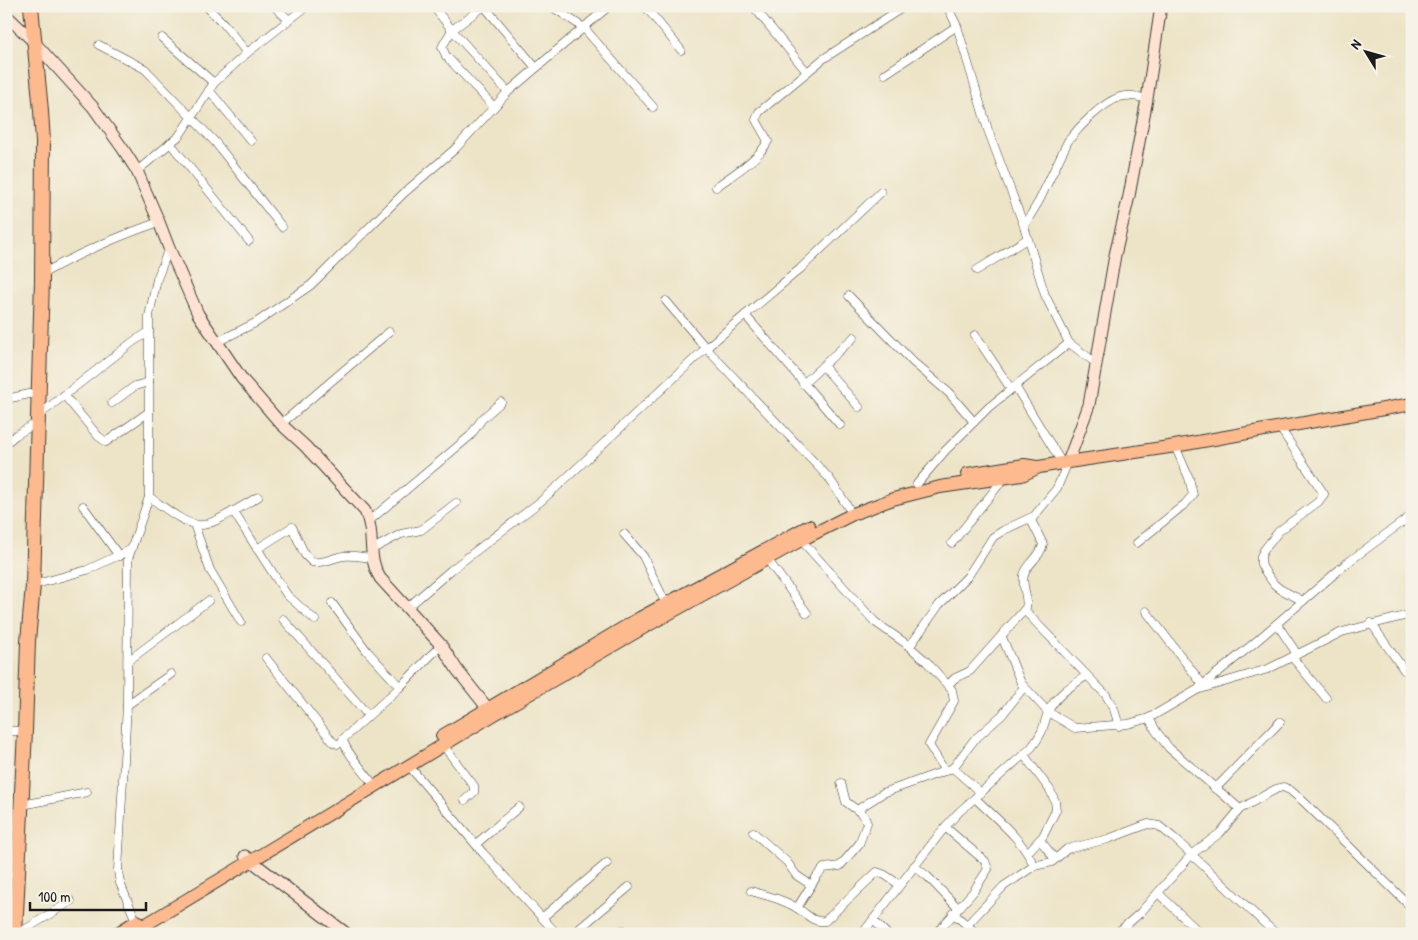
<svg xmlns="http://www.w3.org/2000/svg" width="1418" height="940" viewBox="0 0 1418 940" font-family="'Patrick Hand',sans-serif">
	<rect width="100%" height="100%" fill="#f7f3e8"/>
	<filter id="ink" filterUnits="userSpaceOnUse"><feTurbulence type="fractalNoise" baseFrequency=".02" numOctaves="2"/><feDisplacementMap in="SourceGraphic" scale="10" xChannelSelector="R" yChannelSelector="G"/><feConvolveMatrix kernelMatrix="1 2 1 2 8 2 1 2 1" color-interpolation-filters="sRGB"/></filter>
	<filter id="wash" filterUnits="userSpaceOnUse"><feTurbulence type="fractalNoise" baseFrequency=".0096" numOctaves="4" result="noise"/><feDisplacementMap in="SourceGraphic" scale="20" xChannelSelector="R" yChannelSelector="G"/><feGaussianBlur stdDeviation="1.12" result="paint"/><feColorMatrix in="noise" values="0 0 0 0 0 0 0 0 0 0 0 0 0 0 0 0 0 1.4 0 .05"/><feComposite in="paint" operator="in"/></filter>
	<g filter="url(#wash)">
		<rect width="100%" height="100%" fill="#ede4c7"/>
	</g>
	<g filter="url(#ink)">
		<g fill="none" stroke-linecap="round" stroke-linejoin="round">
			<defs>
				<g id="street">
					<path d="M206 6 224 24 247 53"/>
					<path d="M274 6 289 20"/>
					<path d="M433 6 452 30 508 92"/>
					<path d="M484 6 452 30 442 47 446 56 494 107"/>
					<path d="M484 6 536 68"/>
					<path d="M551 6 584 28 653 107"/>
					<path d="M645 6 681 50"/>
					<path d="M753 6 807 72"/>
					<path d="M947 6 957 26 988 130 1024 226 1045 295 1069 343 1096 363"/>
					<path d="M162 38 214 83"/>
					<path d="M99 45 145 69 215 142 282 227"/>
					<path d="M885 74 957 26"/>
					<path d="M209 90 251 141"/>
					<path d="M170 143 249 241"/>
					<path d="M137 171 179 136 214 83 247 53 307 6"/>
					<path d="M716 187C732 175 759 159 768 141L756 120 759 112 823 59 905 6"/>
					<path d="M1024 226 1039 201 1068 141C1080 126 1102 103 1120 97 1128 94 1139 97 1147 99"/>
					<path d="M977 270 1027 239"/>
					<path d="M42 274C79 253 119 236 159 222"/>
					<path d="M849 296 913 362 949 393 974 422"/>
					<path d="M666 301 706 348 829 478 848 507"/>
					<path d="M745 315 840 425"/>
					<path d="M975 335 1011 389"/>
					<path d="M217 342 257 322 311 285 404 193 455 149 508 92 609 6"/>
					<path d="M823 366 859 407"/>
					<path d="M803 384 854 337"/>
					<path d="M1015 386 1062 463"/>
					<path d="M64 395 98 436 106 442 149 412"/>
					<path d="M6 399 39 392"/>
					<path d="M112 403 135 386 149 382"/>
					<path d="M39 415 134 341 149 332"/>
					<path d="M281 424 389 332"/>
					<path d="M1280 428 1324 494 1318 502 1279 531 1264 550 1261 556V564L1264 570 1274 584 1280 589 1303 601"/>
					<path d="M6 443 16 435 38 422"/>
					<path d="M917 484 945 451 989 407 1069 343"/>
					<path d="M149 497C162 505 183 524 199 525 211 527 245 504 258 497"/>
					<path d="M83 506 119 556"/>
					<path d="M233 511 287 595 315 620"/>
					<path d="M369 521 470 436 482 419 501 402"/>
					<path d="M194 524 210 570 241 622"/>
					<path d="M624 534 643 556 666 604"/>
					<path d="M801 540 875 622 905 643 926 661 952 690 954 701 929 745 945 771"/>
					<path d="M952 543 1005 477"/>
					<path d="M1137 543 1185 504 1193 495 1189 478 1175 446"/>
					<path d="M257 549 292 527 305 555 312 562C324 564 332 558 343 556 353 555 362 557 371 558"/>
					<path d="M371 550 401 534 421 530 456 503"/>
					<path d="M767 559 807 613"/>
					<path d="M33 585 87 570 130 550"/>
					<path d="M332 603 367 651 400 687"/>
					<path d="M407 608 451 570 541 501 560 484 706 348 800 269 881 192"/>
					<path d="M1024 610 1106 695 1114 709 1119 726"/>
					<path d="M1146 611 1203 685"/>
					<path d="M283 619 368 715"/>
					<path d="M1371 623 1404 670"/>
					<path d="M1277 624 1297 654"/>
					<path d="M1002 637 1021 683 1048 712C1056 695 1071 686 1086 676"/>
					<path d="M910 646 939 605 968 576 993 537 1004 530 1032 517"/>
					<path d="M1292 657 1326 698"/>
					<path d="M266 658 333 742 337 744 343 742"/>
					<path d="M128 661 208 601"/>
					<path d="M948 685 955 678 970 671 1026 608C1029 597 1021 586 1024 575 1027 563 1041 557 1043 544L1031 520 1057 488 1068 462"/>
					<path d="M1200 687 1253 644 1347 563 1412 515"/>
					<path d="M127 705 171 674"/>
					<path d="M1149 718 1156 731 1169 748 1240 809"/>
					<path d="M6 731H25"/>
					<path d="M443 745 474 786V792L465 800"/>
					<path d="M1024 755 1050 790 1055 801 1056 810 1043 836 1028 852"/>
					<path d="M409 766 483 853 557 934"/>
					<path d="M953 768 981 793"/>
					<path d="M370 780C363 770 344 750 343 739L400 687 441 645"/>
					<path d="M841 783 846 802 857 810 883 793 953 768 974 740 1002 715 1024 687"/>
					<path d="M1215 789 1280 722"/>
					<path d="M975 798C996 819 1022 838 1034 866"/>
					<path d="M22 805 87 792"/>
					<path d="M753 832 787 862 796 875 811 885"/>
					<path d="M1040 840 1055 859"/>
					<path d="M476 844 519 807"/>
					<path d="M914 866 927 876 958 908"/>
					<path d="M6 875 18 873"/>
					<path d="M751 891C767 896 786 900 800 910 808 915 814 923 825 921L877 872 885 875 900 885"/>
					<path d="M1158 893 1201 934"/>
					<path d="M797 908 817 876 824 868 840 866 859 844 867 823 864 816 857 810"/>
					<path d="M953 913 977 934"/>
					<path d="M543 917 607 863"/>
					<path d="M873 920 887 934"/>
					<path d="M136 921 120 883 118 871 127 705 128 559 149 497V316L157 279 169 248"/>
					<path d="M967 925 1004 886 1034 866 1052 862 1067 849 1108 839 1148 824 1159 826 1174 838 1276 934"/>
					<path d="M18 934 71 901"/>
					<path d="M573 934 629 887"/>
					<path d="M619 934 623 930"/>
					<path d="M862 934 945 827 959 812 1031 748 1037 740 1042 731 1048 712 1075 728 1128 724 1149 718 1197 690 1268 669 1342 632 1412 614"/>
					<path d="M936 934 973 892 988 869 985 861 945 827"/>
					<path d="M1116 934 1140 913 1192 854 1220 833 1240 809 1276 789 1283 787 1290 790 1304 802 1412 908"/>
				</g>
				<g id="secondary">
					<path d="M6 15 34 42 93 107 123 149 137 171 159 222 169 248 198 314 242 379 281 424 305 446 365 511C376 534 366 555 380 578L441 645 458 671 493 715"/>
					<path d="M1068 462 1089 405 1115 255 1129 196 1147 99 1161 6"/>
					<path d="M245 856 347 934"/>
				</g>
				<g id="primary">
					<path d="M967 474 1024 465 1037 467"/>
					<path d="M442 736 640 618 809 526"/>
					<path d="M116 934 137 921"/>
					<path d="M130 934 493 715 643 628 801 540 853 514 893 499 940 487 1022 475 1039 467 1068 462 1169 447 1412 404"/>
				</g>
				<path id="highway" d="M15 934 25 731 28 641 33 585 42 280 43 142 41 111 31 6"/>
			</defs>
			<!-- street casing -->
			<use href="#street" stroke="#3b3a36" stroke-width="9"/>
			<!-- secondary casing -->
			<use href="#secondary" stroke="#3b3a36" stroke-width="13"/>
			<!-- primary casing -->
			<use href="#primary" stroke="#3b3a36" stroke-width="14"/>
			<!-- highway casing -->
			<use href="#highway" stroke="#3b3a36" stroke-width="16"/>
			<!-- street -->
			<use href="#street" stroke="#fff" stroke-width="8"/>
			<!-- secondary -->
			<use href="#secondary" stroke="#fee3d2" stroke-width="11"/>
			<!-- primary -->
			<use href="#primary" stroke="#fcba8e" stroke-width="12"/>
			<!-- highway -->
			<use href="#highway" stroke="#fcba8e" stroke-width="14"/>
		</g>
	</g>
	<!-- margin -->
	<rect width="1418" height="940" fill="none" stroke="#f7f3e8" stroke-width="25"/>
	<!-- north arrow -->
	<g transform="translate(1366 52) rotate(307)" stroke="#f7f3e8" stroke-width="4" paint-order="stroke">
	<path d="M0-4L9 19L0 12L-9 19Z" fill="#1c1c1c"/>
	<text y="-8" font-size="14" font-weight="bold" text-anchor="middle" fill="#1c1c1c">N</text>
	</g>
	<!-- scale -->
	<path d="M30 902v8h116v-8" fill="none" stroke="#1c1c1c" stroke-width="2.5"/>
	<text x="38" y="902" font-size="15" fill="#1c1c1c" stroke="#f7f3e8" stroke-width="4" paint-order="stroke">100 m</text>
</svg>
